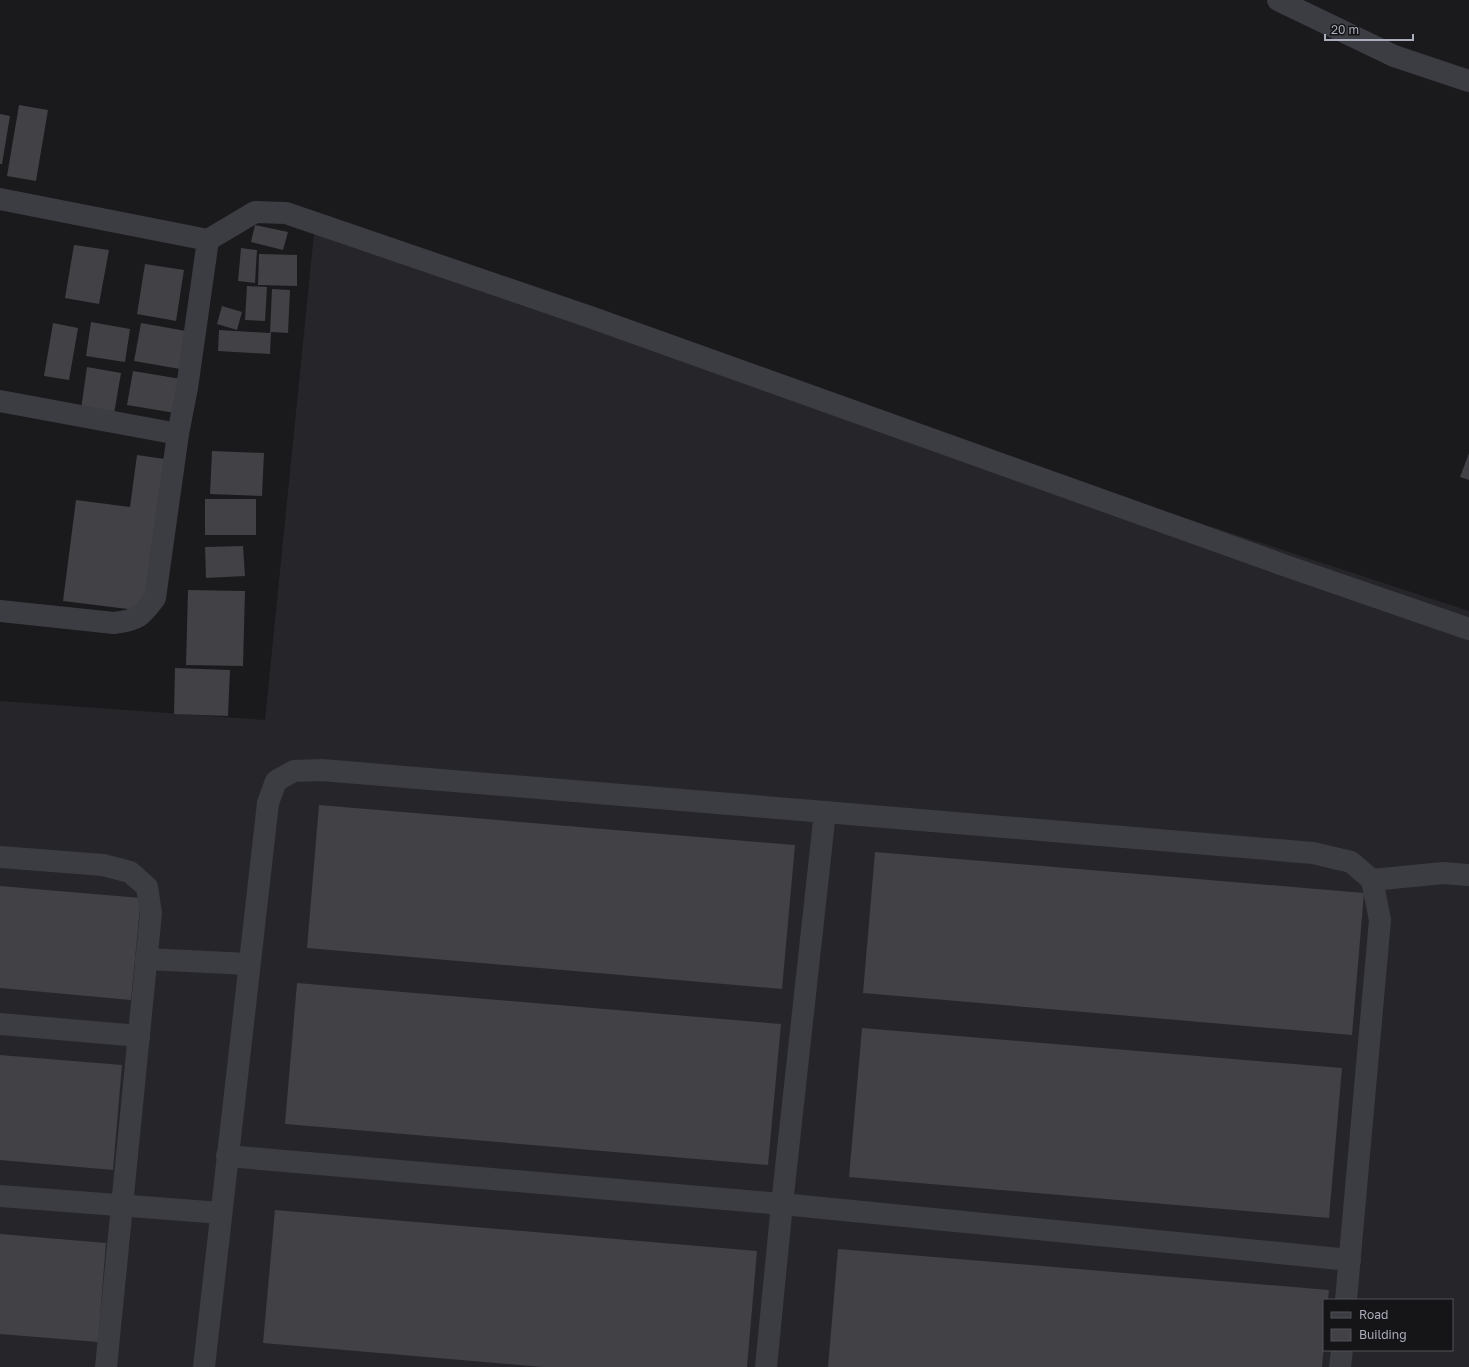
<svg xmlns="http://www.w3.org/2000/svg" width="1469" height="1367" viewBox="0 0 1469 1367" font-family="'Golos Text',sans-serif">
	<rect width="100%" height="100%" fill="#1a191c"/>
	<!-- built -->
	<path fill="#262529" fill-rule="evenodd" d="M314 233 1469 611V1367H0V701L265 720ZM1324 1300H1452V1350H1324Z"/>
	<!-- building -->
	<g fill="#414146">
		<path d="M19 105 48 110 36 181 7 176Z"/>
		<path d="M0 114 10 116 2 164H0Z"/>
		<path d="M255 225 288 232 283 250 251 242Z"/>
		<path d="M74 245 109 250 99 304 65 298Z"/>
		<path d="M241 248 257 250 255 283 238 281Z"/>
		<path d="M259 254 297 255V286L258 285Z"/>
		<path d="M145 264 184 270 176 321 137 314Z"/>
		<path d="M247 286 267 287 265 321 245 320Z"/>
		<path d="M272 289 290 290 288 333 271 332 270 354 218 351 219 330 270 333Z"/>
		<path d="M222 306 242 312 237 330 217 324Z"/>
		<path d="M91 322 130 329 125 362 86 356Z"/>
		<path d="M53 323 78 328 69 380 44 376Z"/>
		<path d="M141 323 186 331 180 369 134 361Z"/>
		<path d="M87 367 121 373 114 414 81 409Z"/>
		<path d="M133 371 181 379 175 413 127 405Z"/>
		<path d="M212 451 264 453 262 496 210 494Z"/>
		<path d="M1469 453V480L1460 477Z"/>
		<path d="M137 455 165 459 144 611 63 601 76 500 130 507Z"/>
		<rect x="205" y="499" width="51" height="36"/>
		<path d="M243 546 245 576 206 578 205 547Z"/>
		<path d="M188 590 245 591 243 666 186 665Z"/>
		<path d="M175 668 230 670 228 716 174 714Z"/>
		<path d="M319 805 795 845 782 989 307 948Z"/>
		<path d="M875 852 1364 893 1352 1035 863 993Z"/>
		<path d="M0 886 141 898 131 1000 0 988Z"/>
		<path d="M297 983 781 1024 768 1165 285 1124Z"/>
		<path d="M862 1028 1342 1068 1329 1218 849 1177Z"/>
		<path d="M0 1055 122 1065 113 1170 0 1160Z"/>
		<path d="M275 1210 757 1251 747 1367H543L263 1343Z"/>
		<path d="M0 1234 106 1243 98 1342 0 1334Z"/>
		<path d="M838 1249 1329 1290 1328 1300H1324V1346L1322 1367H828Z"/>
	</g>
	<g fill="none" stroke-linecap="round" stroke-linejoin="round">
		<!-- minor -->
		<g stroke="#3c3c43" stroke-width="22">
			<path d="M1278 0 1394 56 1469 81"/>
			<path d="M0 199 208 240 187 388 178 434"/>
			<path d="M208 240 255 212 286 213 590 317 1289 567 1469 629"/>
			<path d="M0 401 178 434 155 598C141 617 138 620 114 623L0 611"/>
			<path d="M825 812 1313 853 1351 862 1372 880 1380 920 1346 1300"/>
			<path d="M0 857 103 865 130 872 147 887 151 913 106 1367"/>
			<path d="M1372 880 1443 873 1469 875"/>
			<path d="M146 959 249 964"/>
			<path d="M0 1024 139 1036"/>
			<path d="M227 1156 782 1204 1350 1260"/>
			<path d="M0 1196 221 1213"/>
			<path d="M204 1367 268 803 276 781 294 771 322 770 825 812 782 1204 766 1367"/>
			<path d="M1340 1367 1342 1350"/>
		</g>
	</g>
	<!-- legend -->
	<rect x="1323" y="1299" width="130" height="52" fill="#151417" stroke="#515259"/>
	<rect x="1331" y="1312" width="20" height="6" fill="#3c3c43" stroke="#515259"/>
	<text x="1359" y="1319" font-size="12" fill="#abaebc">Road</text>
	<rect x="1331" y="1329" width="20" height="12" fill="#414146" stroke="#515259"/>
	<text x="1359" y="1339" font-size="12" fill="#abaebc">Building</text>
	<!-- scale -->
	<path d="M1325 34v6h88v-6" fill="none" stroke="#abaebc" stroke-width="2"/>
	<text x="1331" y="34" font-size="12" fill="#abaebc" stroke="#151417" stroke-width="3" paint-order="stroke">20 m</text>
</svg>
